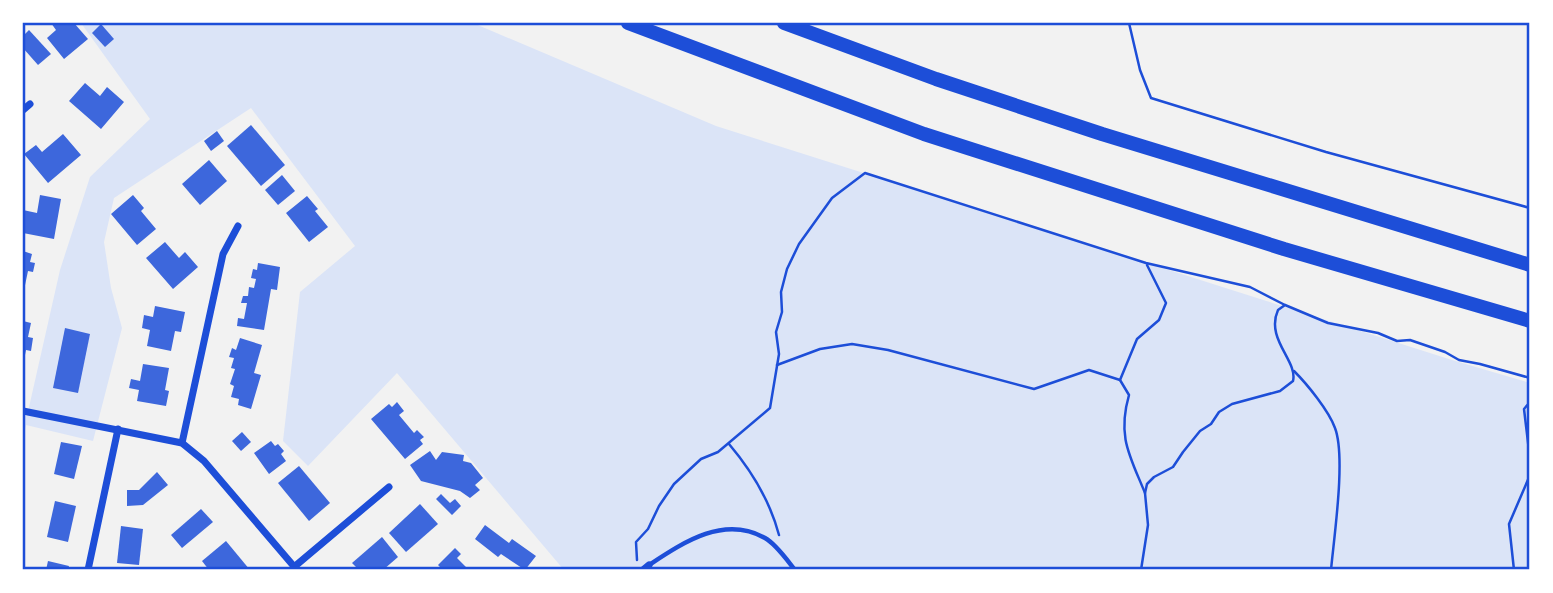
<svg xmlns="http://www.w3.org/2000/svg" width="1553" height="593" viewBox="0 0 1553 593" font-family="Helvetica,sans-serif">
	<rect width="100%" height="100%" fill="#f2f2f2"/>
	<!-- green -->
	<path fill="#dbe4f7" d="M81 23H473L716 126 1452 360 1530 383V570H564L397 373 308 466 283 441 300 292 355 246 251 108 114 198 104 242 111 288 122 328 93 441 26 425 23 439V416H27L60 270 90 177 150 119Z"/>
	<!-- building -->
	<g fill="#3d67dc">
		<path d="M51 23H74L88 39 64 59 47 38 56 30Z"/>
		<path d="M101 24 114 39 105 47 92 33Z"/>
		<path d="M29 30 51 54 38 65 23 48V36Z"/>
		<path d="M85 83 100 96 107 87 124 102 101 129 69 101Z"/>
		<path d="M251 125 285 165 261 186 227 146Z"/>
		<path d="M217 131 224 141 211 151 204 141Z"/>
		<path d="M63 134 81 155 48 183 24 154 36 145 42 152Z"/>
		<path d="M209 160 227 181 200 205 182 184Z"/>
		<path d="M282 175 295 191 278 205 265 190Z"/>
		<path d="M40 195 61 199 54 239 23 233V210L37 213Z"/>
		<path d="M133 195 144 208 141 211 156 229 137 245 111 214Z"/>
		<path d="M307 196 318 209 315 211 328 227 309 242 286 213Z"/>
		<path d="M165 242 179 258 185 252 198 267 173 289 146 258Z"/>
		<path d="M23 251 32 254 30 262 35 263 33 272 28 271 24 290Z"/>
		<path d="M258 263 280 267 277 290 271 289 264 330 237 326 238 318 244 319 247 303H241L243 296H248L249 287 254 288 256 279 251 278 253 269 257 270Z"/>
		<path d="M155 306 185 312 181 332 175 331 171 351 147 346 150 330 142 328 144 315 153 317Z"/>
		<path d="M23 321 31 323 28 337 33 338 31 351 26 350 24 360Z"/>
		<path d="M65 328 90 334 78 393 53 388Z"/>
		<path d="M240 338 262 345 254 373 261 375 251 409 238 405 239 399 231 397 234 386 230 384 235 369 231 368 234 358 229 357 232 348 236 350Z"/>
		<path d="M143 364 169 368 165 390 169 391 166 406 137 401 139 390 129 388 131 379 140 381Z"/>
		<path d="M397 402 404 411 399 415 414 433 417 430 424 437 420 440 423 444 405 459 371 419 389 404 392 407Z"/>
		<path d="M242 432 251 442 241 451 232 441Z"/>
		<path d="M271 441 275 446 278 444 284 451 281 454 286 461 269 474 254 453Z"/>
		<path d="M61 442 82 446 74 479 54 474Z"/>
		<path d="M430 451 436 460 442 452 464 455 463 461 471 463 483 478 475 485 480 490 470 498 460 491 421 481 410 465Z"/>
		<path d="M299 466 330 503 309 521 278 483Z"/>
		<path d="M157 472 168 485 143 505 127 506V490H139Z"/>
		<path d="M441 494 450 503 455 499 461 506 452 515 436 499Z"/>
		<path d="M55 501 76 506 68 542 47 537Z"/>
		<path d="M420 504 438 524 406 552 389 533Z"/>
		<path d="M201 509 213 522 182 548 171 535Z"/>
		<path d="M485 525 509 543 512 539 536 556 525 570 501 554 498 557 475 539Z"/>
		<path d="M121 526 143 529 139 565 117 563Z"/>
		<path d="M382 537 398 557 383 570H359L352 563Z"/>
		<path d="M226 541 250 570H209L202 561Z"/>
		<path d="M455 548 461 554 457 558 469 570H443L438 565Z"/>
		<path d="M48 561 69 566 68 570H46Z"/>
	</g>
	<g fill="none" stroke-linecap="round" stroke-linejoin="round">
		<!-- path -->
		<g stroke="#1d4ed8" stroke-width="2.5">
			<path d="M1129 23 1140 70 1151 98 1326 152 1530 208"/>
			<path d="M777 365 820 349 852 344 888 350 1034 389 1089 370 1120 380"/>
			<path d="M1294 371C1307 384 1329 411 1335 428 1346 457 1334 537 1331 570"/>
			<path d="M1530 402 1524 409 1530 459"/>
			<path d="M729 444C751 470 770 501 779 535"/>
			<path d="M1145 493C1130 456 1117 437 1129 395L1120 380 1137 339 1159 320 1166 303 1147 265"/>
			<path d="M637 560 636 542 648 529 659 506 674 484 701 459 718 452 770 408 779 354 776 332 782 312 781 292 787 269 799 244 832 198 865 173 1146 263 1250 287 1285 305"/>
			<path d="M1141 570 1148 525 1145 493 1147 484 1154 477 1173 467 1183 452 1200 431 1211 424 1219 412 1232 404 1280 391 1293 381C1298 361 1265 339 1278 310L1285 305 1328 323 1378 333 1397 341 1410 340 1445 352 1459 360 1480 364 1530 378"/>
			<path d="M1514 570 1509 524 1530 475"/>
		</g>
		<!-- service -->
		<path stroke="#1d4ed8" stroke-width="4.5" d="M649 565C684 542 724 515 765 538 776 544 787 560 795 570"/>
		<!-- minor -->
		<g stroke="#1d4ed8" stroke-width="7">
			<path d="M23 110 30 104"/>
			<path d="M23 411 182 443 204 461 297 570"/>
			<path d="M182 443 223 254 238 226"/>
			<path d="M294 567 389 487"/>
			<path d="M88 570 118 429"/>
			<path d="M643 570 649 565"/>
		</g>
		<!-- motorway -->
		<g stroke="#1d4ed8" stroke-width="14">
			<path d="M628 23 924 134 1284 249 1530 321"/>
			<path d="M784 23 936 79 1102 134 1530 265"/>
		</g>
	</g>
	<!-- border -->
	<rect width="1553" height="593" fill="none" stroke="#ffffff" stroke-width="49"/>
	<rect x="24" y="24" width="1504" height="544" fill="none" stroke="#1d4ed8" stroke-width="2.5"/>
</svg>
